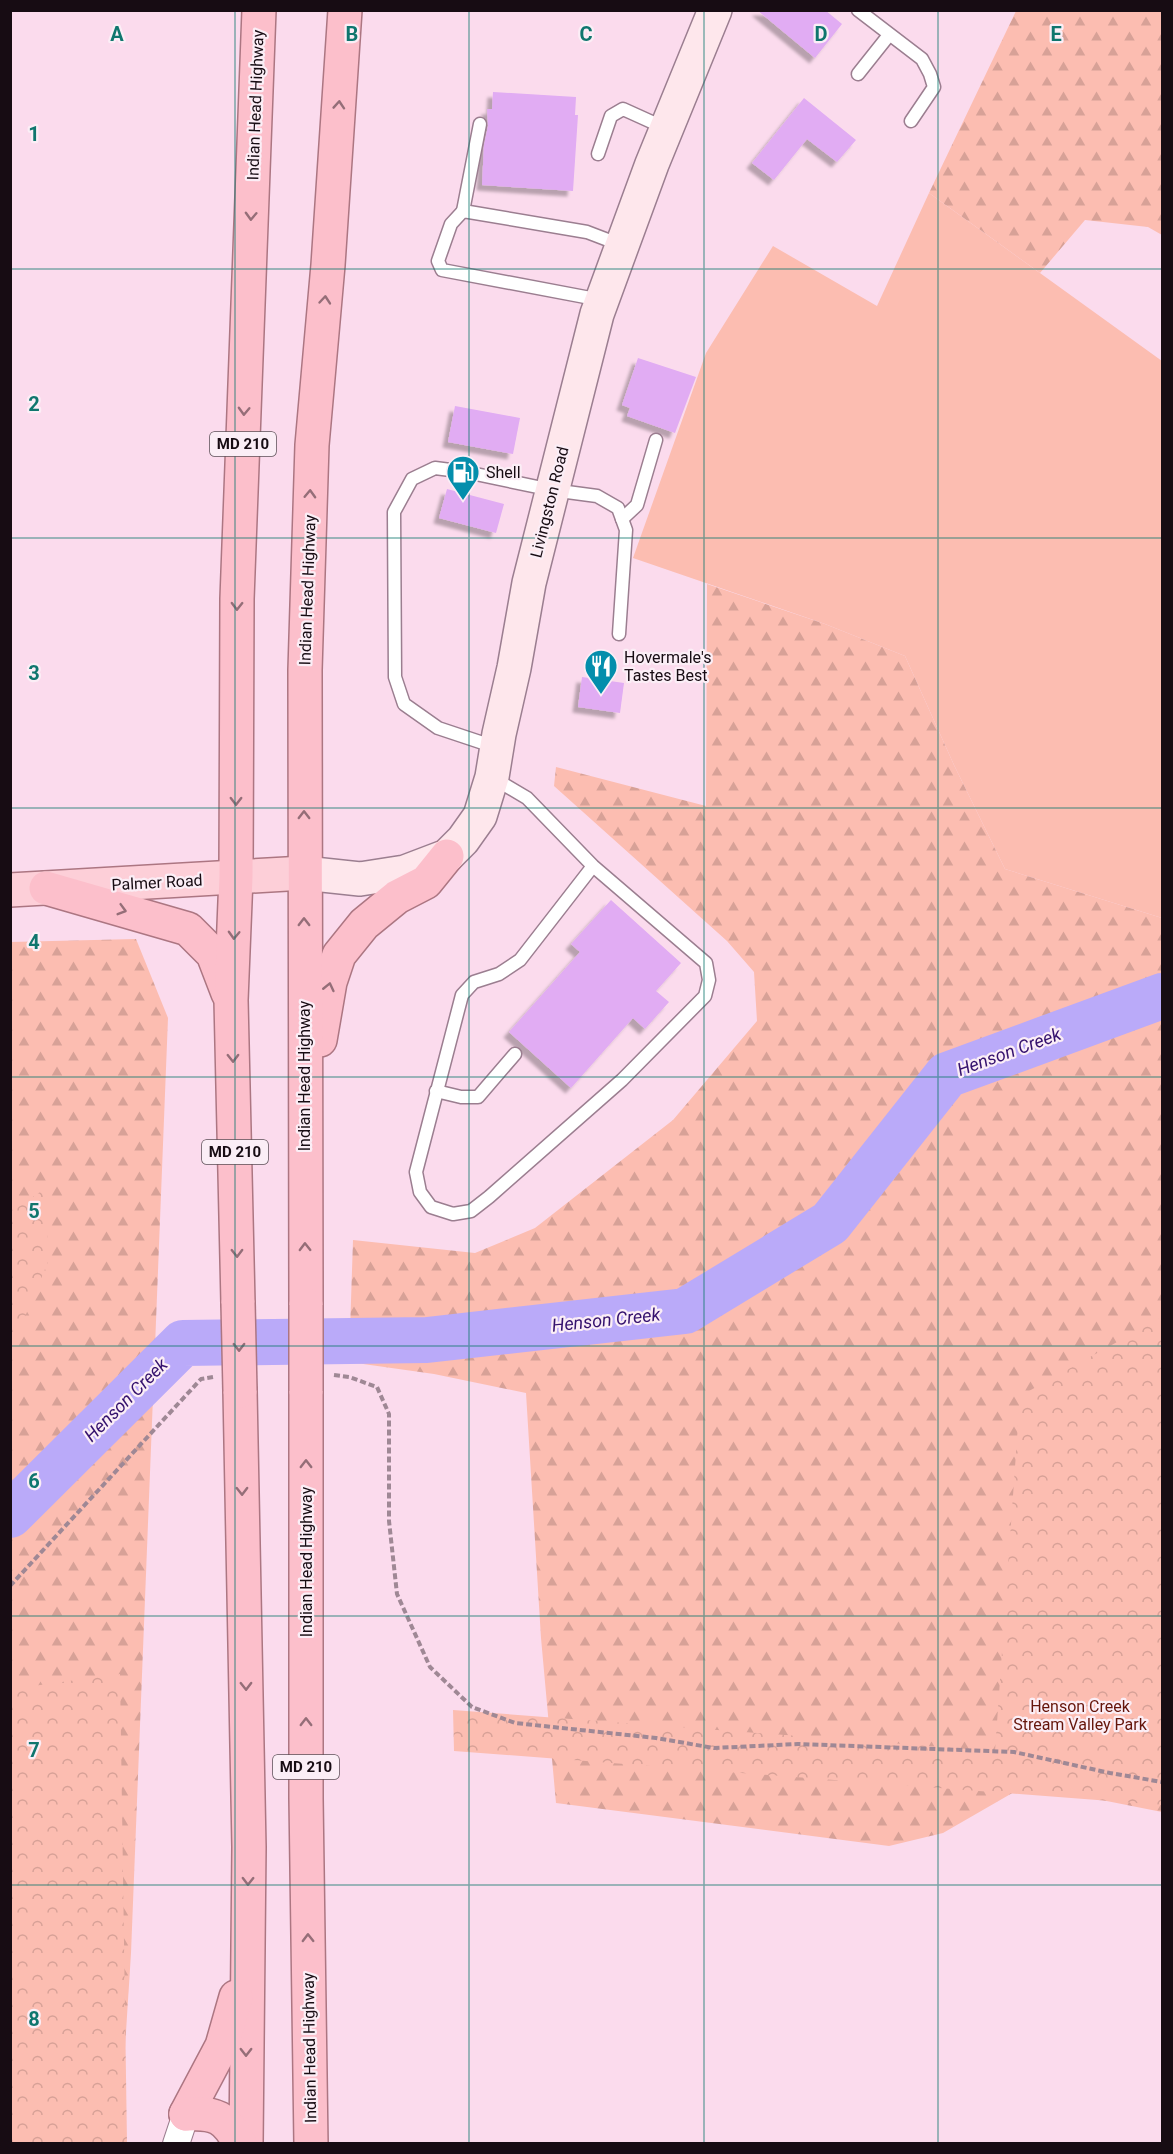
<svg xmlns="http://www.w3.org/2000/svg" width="1173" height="2154" viewBox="0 0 1173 2154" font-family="Roboto,sans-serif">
	<defs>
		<pattern id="forest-firs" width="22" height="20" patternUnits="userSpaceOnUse" patternTransform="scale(1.5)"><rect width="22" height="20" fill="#fcbdb1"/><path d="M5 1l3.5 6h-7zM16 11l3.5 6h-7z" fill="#d7a197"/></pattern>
		<pattern id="park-crowns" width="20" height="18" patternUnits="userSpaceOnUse" patternTransform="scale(1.5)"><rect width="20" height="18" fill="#fcbdb1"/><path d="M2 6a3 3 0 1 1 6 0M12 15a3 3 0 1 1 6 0" fill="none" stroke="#d7a197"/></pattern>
		<filter id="shadow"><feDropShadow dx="-5.5" dy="5.5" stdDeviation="1.5" flood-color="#0004"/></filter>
	</defs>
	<rect width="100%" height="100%" fill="#fbdbed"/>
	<!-- grass -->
	<path fill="#fcbdb1" d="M929 193 1162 361V918L1005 869 954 765 905 656 825 624 633 558 706 353 773 246 877 306Z"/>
	<!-- forest -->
	<g fill="url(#forest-firs)">
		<path d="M1016 11H1162V235L1148 227 1085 220 1040 273 929 193Z"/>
		<path d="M707 584 825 624 905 656 954 765 1005 869 1162 918V1812L1026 1785 943 1833 889 1846 556 1803 541 1638 526 1393 434 1374 349 1362 353 1240 475 1253 535 1228 673 1120 757 1021 754 972 727 941 554 786 556 767 706 806Z"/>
		<path d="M136 939 168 1018 131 1953 119 2143H11L10 942Z"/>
	</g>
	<!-- park -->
	<g fill="url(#park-crowns)">
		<path d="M46 1188 48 1262 11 1350V1212Z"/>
		<path d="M1162 1317V1805L454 1751 453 1710 995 1751 1020 1396Z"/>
		<path d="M120 1674 127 2143H11V1689Z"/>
	</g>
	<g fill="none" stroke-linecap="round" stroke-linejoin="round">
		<!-- river -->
		<path stroke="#baaaf9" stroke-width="46" d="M10 1515 183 1343 427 1340 685 1311 830 1223 947 1075 1162 996"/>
	</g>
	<!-- building -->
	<g fill="#e1acf3" filter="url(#shadow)">
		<path d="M757 10H825L842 24 815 58Z"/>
		<path d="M493 92 576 97 575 115H578L573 191 482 185 484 145 488 126 487 109H492Z"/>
		<path d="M804 98 856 140 837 162 807 139 774 180 752 163Z"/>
		<path d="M638 358 696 377 675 433 627 416 630 408 622 405Z"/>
		<path d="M455 406 520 418 513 454 448 442Z"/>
		<path d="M447 489 504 504 496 533 439 518Z"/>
		<path d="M582 677 624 683 620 713 578 707Z"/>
		<path d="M611 900 681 963 656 991 669 1002 645 1029 633 1018 571 1088 509 1032 580 952 571 944Z"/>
	</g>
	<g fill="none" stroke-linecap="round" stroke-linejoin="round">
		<defs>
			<g id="service">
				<path d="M858 10 922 59 930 74 934 87 911 121"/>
				<path d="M858 74 889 35"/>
				<path d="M598 154 611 116 623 109 665 128"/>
				<path d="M463 211 480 124"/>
				<path d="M601 300 442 270 438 261 451 224 463 211 587 232 621 245"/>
				<path d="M622 519 637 505 656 440"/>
				<path d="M495 747 438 728 404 704 395 677 394 512 412 479 435 468 466 472 552 490 597 496 618 508 626 530 619 634"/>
				<path d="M493 778 527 798 593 866 706 963 709 980 705 996 622 1080 489 1197 471 1211 453 1214 431 1207 420 1192 416 1172 462 995 474 982 499 974 520 960 593 866"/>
				<path d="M436 1091 461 1097H478L515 1054"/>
			</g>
			<path id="minor" d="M176 2144 186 2114"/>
			<path id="secondary" d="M304 873 360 879 405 872 447 856 463 840 480 816 492 777 499 734 514 668 529 583 597 314 652 164 715 10"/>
			<path id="primary" d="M10 890 304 873"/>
			<g id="trunk">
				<path d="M46 888 188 929 213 954 228 993"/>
				<path d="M320 1040 330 982 339 955 364 924 397 897 426 882 447 856"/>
				<path d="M238 1303 231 1000 236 877 237 599 259 10"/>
				<path d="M306 1305 305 670 312 445 328 265 345 10"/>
				<path d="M240 1391 249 1847 246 2144"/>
				<path d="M306 1391V1798L311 2144"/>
				<path d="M186 2114 222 2046 236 1997"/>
				<path d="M186 2114C215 2112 226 2117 240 2144"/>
			</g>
		</defs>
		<!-- service casing -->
		<use href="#service" stroke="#9b7e90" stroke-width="15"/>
		<!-- minor casing -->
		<use href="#minor" stroke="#9b7e90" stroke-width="28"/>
		<!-- secondary casing -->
		<use href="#secondary" stroke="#9b7e90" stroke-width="36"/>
		<!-- primary casing -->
		<use href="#primary" stroke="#ac7682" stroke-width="36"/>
		<!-- trunk casing -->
		<use href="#trunk" stroke="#ac7682" stroke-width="36"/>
		<!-- path -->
		<g stroke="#9f8895" stroke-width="4" stroke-dasharray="6 3" stroke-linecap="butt">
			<path d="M334 1375 349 1377 377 1387 389 1414V1521L397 1594 430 1667 472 1707 515 1723 656 1738 714 1748 798 1744 1014 1752 1110 1773 1162 1782"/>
			<path d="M10 1586 201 1379 213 1377"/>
		</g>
		<!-- service -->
		<use href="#service" stroke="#fff" stroke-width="12"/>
		<!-- minor -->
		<use href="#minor" stroke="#fff" stroke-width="26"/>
		<!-- secondary -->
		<use href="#secondary" stroke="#fee7ec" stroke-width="33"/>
		<!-- primary -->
		<use href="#primary" stroke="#fdcfd8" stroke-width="33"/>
		<!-- trunk -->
		<use href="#trunk" stroke="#fcbfcb" stroke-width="33"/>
		<defs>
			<g id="trunk-bridge">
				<path d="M238 1303 240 1391"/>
				<path d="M306 1391V1305"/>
			</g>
		</defs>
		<!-- trunk-bridge casing -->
		<use href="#trunk-bridge" stroke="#ac7682" stroke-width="36" stroke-linecap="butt"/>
		<!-- trunk-bridge -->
		<use href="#trunk-bridge" stroke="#fcbfcb" stroke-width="33"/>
	</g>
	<!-- one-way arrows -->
	<defs><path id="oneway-chevron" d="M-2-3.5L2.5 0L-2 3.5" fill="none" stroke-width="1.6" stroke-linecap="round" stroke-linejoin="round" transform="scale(1.5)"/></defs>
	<g stroke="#956e78">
		<use href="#oneway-chevron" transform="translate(339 105) rotate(-86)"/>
		<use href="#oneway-chevron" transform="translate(251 216) rotate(92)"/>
		<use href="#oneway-chevron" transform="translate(325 300) rotate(-85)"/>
		<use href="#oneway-chevron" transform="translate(244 411) rotate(92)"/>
		<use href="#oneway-chevron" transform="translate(310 494) rotate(-88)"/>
		<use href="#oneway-chevron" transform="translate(237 606) rotate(91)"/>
		<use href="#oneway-chevron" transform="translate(236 801) rotate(90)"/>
		<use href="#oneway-chevron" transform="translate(304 815) rotate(-90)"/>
		<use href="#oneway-chevron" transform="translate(122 910) rotate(16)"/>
		<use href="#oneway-chevron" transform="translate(304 922) rotate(-90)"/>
		<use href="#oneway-chevron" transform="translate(234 935) rotate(92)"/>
		<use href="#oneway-chevron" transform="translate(329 987) rotate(-77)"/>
		<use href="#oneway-chevron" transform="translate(233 1058) rotate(89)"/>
		<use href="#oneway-chevron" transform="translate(305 1247) rotate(-91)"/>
		<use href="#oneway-chevron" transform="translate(237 1253) rotate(89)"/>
		<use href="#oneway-chevron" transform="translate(239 1347) rotate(89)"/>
		<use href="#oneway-chevron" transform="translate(306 1464) rotate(-90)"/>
		<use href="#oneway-chevron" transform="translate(242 1491) rotate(89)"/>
		<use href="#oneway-chevron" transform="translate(246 1686) rotate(89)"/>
		<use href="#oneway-chevron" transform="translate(306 1722) rotate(-90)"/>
		<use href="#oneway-chevron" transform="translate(248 1881) rotate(91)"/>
		<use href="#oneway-chevron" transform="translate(308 1938) rotate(-91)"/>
		<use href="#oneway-chevron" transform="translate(246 2052) rotate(90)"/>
	</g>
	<!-- grid -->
	<path fill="none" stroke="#0f766e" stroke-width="1.5" stroke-opacity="0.55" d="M235 10V2144M469 10V2144M704 10V2144M938 10V2144M10 269H1162M10 538H1162M10 808H1162M10 1077H1162M10 1346H1162M10 1616H1162M10 1885H1162"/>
	<!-- icons -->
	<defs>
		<symbol id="fuel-pin" viewBox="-11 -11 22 30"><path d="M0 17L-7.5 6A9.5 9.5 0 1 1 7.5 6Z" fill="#048eac" stroke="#fbeef6"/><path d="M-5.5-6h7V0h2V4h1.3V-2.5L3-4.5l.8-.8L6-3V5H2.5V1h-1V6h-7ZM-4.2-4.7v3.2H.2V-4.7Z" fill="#fff"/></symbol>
		<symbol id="restaurant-pin" viewBox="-11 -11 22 30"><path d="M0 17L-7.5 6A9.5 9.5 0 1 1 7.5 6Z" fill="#048eac" stroke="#fbeef6"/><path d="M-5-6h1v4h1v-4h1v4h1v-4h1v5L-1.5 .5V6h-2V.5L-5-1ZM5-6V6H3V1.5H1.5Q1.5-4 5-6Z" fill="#fff"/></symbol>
	</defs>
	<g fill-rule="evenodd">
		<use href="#fuel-pin" x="444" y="453" width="38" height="52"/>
		<use href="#restaurant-pin" x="582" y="647" width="38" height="52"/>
	</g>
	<g text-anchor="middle" stroke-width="4.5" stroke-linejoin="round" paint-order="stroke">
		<!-- shield labels -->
		<g fill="#fbeef6" stroke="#5b5057" stroke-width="1.5">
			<rect x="210" y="432" width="66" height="24" rx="4.5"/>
			<rect x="202" y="1140" width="66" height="24" rx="4.5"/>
			<rect x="273" y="1755" width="66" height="24" rx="4.5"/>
		</g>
		<g font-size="15" font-weight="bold" fill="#170c13">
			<text x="243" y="449">MD 210</text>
			<text x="235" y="1157">MD 210</text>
			<text x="306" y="1772">MD 210</text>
		</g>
		<!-- street labels -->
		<g font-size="16" fill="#170c13" stroke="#fbeef6">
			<text transform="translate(255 105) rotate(-88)" y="6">Indian Head Highway</text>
			<text transform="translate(549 502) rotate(-76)" y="6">Livingston Road</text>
			<text transform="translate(307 590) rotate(-88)" y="6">Indian Head Highway</text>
			<text transform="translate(157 882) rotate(-3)" y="6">Palmer Road</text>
			<text transform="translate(304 1076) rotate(-90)" y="6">Indian Head Highway</text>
			<text transform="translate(306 1562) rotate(-90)" y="6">Indian Head Highway</text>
			<text transform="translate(309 2048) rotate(-91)" y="6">Indian Head Highway</text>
		</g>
		<!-- poi labels -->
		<g font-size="16" fill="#170c13" stroke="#fbeef6" text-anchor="start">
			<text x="486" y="478">Shell</text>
			<text x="624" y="663">Hovermale's<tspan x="624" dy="18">Tastes Best</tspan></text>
		</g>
		<!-- park labels -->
		<g font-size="16" fill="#65150a" stroke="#fbeef6">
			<text x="1080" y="1712">Henson Creek<tspan x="1080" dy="18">Stream Valley Park</tspan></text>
		</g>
		<!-- water labels -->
		<g font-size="18" font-style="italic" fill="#35126e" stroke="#fbeef6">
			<text transform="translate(1009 1052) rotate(-20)" y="6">Henson Creek</text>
			<text transform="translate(606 1320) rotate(-6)" y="6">Henson Creek</text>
			<text transform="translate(126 1400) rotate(-45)" y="6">Henson Creek</text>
		</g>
	</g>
	<g font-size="20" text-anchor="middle" font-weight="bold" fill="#0f766e" stroke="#fbeef6" stroke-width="4.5" stroke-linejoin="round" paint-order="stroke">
		<text x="117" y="41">A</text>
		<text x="352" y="41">B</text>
		<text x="586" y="41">C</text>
		<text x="821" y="41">D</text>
		<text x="1056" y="41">E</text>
		<text x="34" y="141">1</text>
		<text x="34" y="411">2</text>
		<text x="34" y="680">3</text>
		<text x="34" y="949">4</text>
		<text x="34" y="1218">5</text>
		<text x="34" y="1488">6</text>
		<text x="34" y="1757">7</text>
		<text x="34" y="2026">8</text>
	</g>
	<!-- border -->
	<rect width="1173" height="2154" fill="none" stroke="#170c13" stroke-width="24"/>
</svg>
